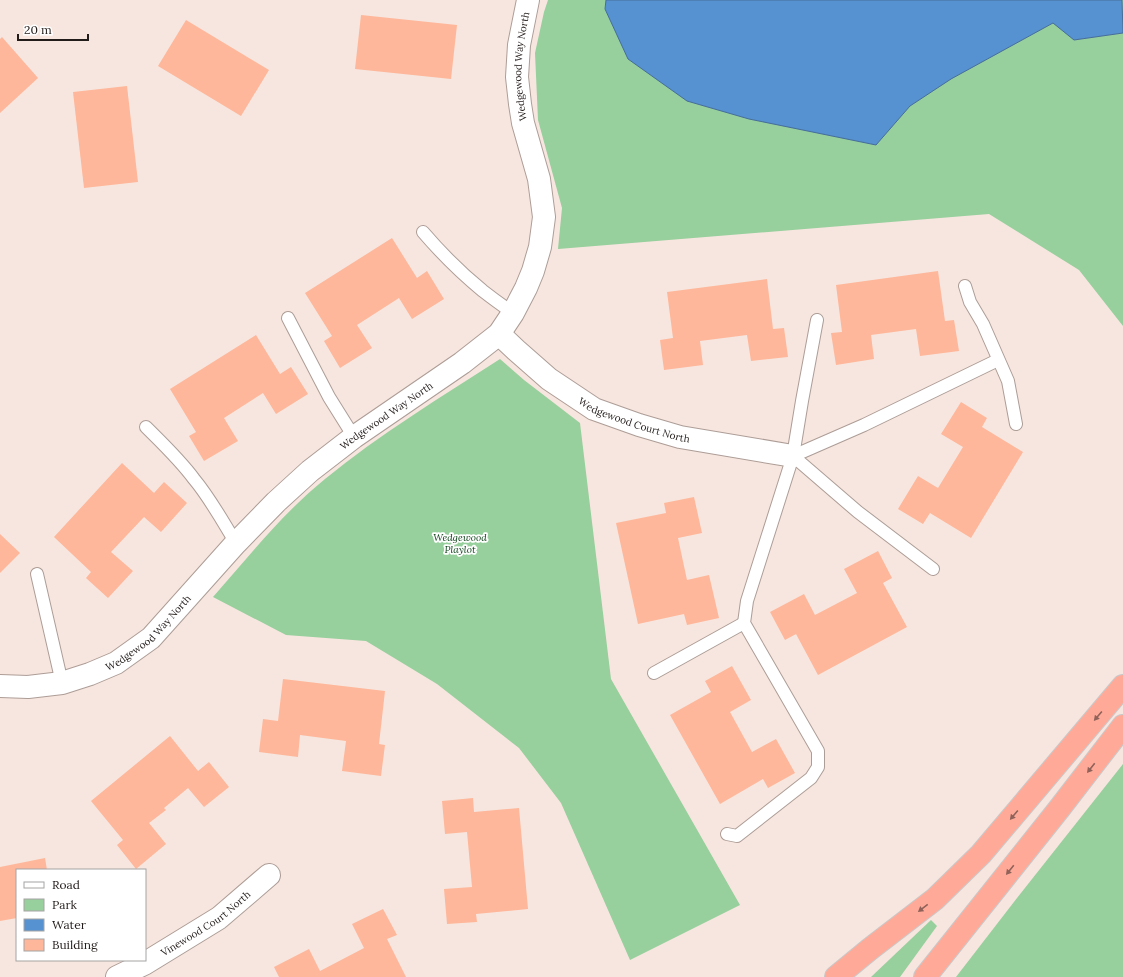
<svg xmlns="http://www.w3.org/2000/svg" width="1123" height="977" viewBox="0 0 1123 977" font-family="Lora,serif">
	<rect width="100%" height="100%" fill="#f7e6df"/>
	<!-- green -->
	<g fill="#97cf9d">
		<path d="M548 0H1123V326L1079 270 989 214 558 249 562 208 538 120 535 53 544 12Z"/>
		<path d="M500 359 524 380 580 423 611 679 740 905 630 960 561 803 519 748 437 684 366 641 286 635 213 597C249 556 283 513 325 479 380 434 441 397 500 359Z"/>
		<path d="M1123 764V977H956L1017 898Z"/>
		<path d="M931 920 937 926 900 977H871Z"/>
	</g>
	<!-- water -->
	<path fill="#5691d1" stroke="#466e9a" d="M606 0H1122L1123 33 1074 40 1053 23 951 79 910 106 876 145 749 119 687 101 628 59 605 9Z"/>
	<!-- building -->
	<g fill="#feb79a">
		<path d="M361 15 457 25 451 79 355 69Z"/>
		<path d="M186 20 269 70 241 116 158 66Z"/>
		<path d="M2 37 38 78 0 113V39Z"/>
		<path d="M127 86 138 182 84 188 73 92Z"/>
		<path d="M392 238 417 278 427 271 444 299 412 319 399 298 357 325 372 348 340 368 324 341 332 336 305 293Z"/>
		<path d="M938 271 945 321 954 320 959 351 920 356 916 329 871 335 874 359 836 365 831 333 842 332 836 285Z"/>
		<path d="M767 279 773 329 784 328 788 357 751 361 747 335 700 341 703 365 664 370 660 340 673 338 667 292Z"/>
		<path d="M256 335 280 374 291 367 308 394 276 414 263 393 224 418 238 441 204 461 189 436 196 432 170 389Z"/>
		<path d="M961 402 987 418 982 427 1023 452 971 538 930 513 923 524 898 509 918 476 938 488 963 447 941 434Z"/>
		<path d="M122 463 154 493 164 482 187 503 161 532 144 517 111 552 133 571 108 598 86 578 91 572 54 537Z"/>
		<path d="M694 497 702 533 678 538 687 580 709 575 719 618 687 625 684 614 638 624 616 523 666 513 664 503Z"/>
		<path d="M0 534 20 553 0 573Z"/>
		<path d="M878 551 892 578 883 583 907 627 818 675 796 634 785 640 770 612 804 594 815 615 857 593 844 569Z"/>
		<path d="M732 666 751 700 730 712 752 752 776 739 795 773 768 788 763 779 720 804 670 715 711 692 705 681Z"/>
		<path d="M283 679 385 691 379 744 385 745 381 776 342 771 346 741 300 735 298 757 259 752 263 719 278 721Z"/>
		<path d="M170 736 198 771 209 762 229 787 204 807 188 788 164 808 166 810 149 823 166 844 136 869 117 845 123 840 91 801Z"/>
		<path d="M473 798 474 812 519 808 528 909 476 914 477 922 447 924 444 889 472 887 467 832 445 834 442 801Z"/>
		<path d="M45 858 47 870H17V918L0 921V867Z"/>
		<path d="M383 909 397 935 387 939 406 977H279L274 967 309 949 320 971 364 948 352 924Z"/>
	</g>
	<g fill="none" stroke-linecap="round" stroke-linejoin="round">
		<defs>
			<g id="lane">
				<path d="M423 232C441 253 461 273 483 291 492 298 503 306 513 313"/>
				<path d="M965 286 970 302 983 324 1008 381 1016 424"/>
				<path d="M288 318 329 397 354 437"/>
				<path d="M146 427C163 444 180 460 194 479 210 498 223 522 236 543"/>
				<path d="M793 456 864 425 998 360"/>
				<path d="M793 456 858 512 933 569"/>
				<path d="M37 574 62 683"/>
				<path d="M654 673 744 623"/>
				<path d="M727 834 737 836 811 778 818 767V751L744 623 747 601 793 456 802 401 817 320"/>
			</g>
			<g id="street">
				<path id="s1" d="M499 334 516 350 549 379 594 409 639 425 680 437 793 456"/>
				<path id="s2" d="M0 686 28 687 62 683 90 674 116 663 151 638 236 543 276 502 310 471 354 437 462 363 499 334 513 313 526 288 533 271 540 247 544 217 539 179 523 123 520 104 517 77 519 45 528 0"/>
				<path id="s3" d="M117 977 144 964 219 918 269 875"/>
			</g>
			<g id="highway">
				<path d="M836 977 870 949 935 899 981 854 1123 686"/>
				<path d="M925 977 1059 809 1123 726"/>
			</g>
		</defs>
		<!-- lane casing -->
		<use href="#lane" stroke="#ad9d97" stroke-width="14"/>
		<!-- street casing -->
		<use href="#street" stroke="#ad9d97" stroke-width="24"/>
		<!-- highway casing -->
		<use href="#highway" stroke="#cac8c8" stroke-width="24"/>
		<!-- lane -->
		<use href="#lane" stroke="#fff" stroke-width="12"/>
		<!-- street -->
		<use href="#street" stroke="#fff" stroke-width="22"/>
		<!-- highway -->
		<use href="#highway" stroke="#fa9" stroke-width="22"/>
	</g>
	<!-- one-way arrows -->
	<defs><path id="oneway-solid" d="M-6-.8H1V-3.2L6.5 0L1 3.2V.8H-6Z"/></defs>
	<g fill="#906259">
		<use href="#oneway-solid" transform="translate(1098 716) rotate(130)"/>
		<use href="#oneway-solid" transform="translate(1091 768) rotate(128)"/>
		<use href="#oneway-solid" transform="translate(1014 815) rotate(130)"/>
		<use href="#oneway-solid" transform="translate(1010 870) rotate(129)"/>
		<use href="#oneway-solid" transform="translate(923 908) rotate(142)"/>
	</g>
	<g text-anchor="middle" stroke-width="3.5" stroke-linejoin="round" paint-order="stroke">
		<!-- street labels -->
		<g font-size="10" fill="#211b19" stroke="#fff">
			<text dy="4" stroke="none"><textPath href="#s2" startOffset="908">Wedgewood Way North</textPath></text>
			<text dy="4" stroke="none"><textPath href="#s2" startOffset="488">Wedgewood Way North</textPath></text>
			<text dy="4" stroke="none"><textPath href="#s1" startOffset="163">Wedgewood Court North</textPath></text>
			<text dy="4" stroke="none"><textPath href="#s2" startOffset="164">Wedgewood Way North</textPath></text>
			<text dy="4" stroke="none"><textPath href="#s3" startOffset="104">Vinewood Court North</textPath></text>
		</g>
		<!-- park labels -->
		<g font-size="10" font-style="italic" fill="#0f441b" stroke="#fff">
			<text x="460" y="541">Wedgewood<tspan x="460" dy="12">Playlot</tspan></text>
		</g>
	</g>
	<!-- legend -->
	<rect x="16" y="869" width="130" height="92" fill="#ffffff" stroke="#a6a4a3"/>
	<rect x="24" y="882" width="20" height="6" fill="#ffffff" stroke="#a6a4a3"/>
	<text x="52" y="889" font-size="12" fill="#211b19">Road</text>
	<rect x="24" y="899" width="20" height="12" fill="#97cf9d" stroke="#a6a4a3"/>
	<text x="52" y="909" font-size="12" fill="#211b19">Park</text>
	<rect x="24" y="919" width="20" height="12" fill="#5691d1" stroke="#a6a4a3"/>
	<text x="52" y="929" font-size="12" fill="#211b19">Water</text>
	<rect x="24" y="939" width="20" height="12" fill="#feb79a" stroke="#a6a4a3"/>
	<text x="52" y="949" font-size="12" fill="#211b19">Building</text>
	<!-- scale -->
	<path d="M18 34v6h70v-6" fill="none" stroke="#211b19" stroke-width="2"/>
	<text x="24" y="34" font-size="12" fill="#211b19" stroke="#ffffff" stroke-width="3" paint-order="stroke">20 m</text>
</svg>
